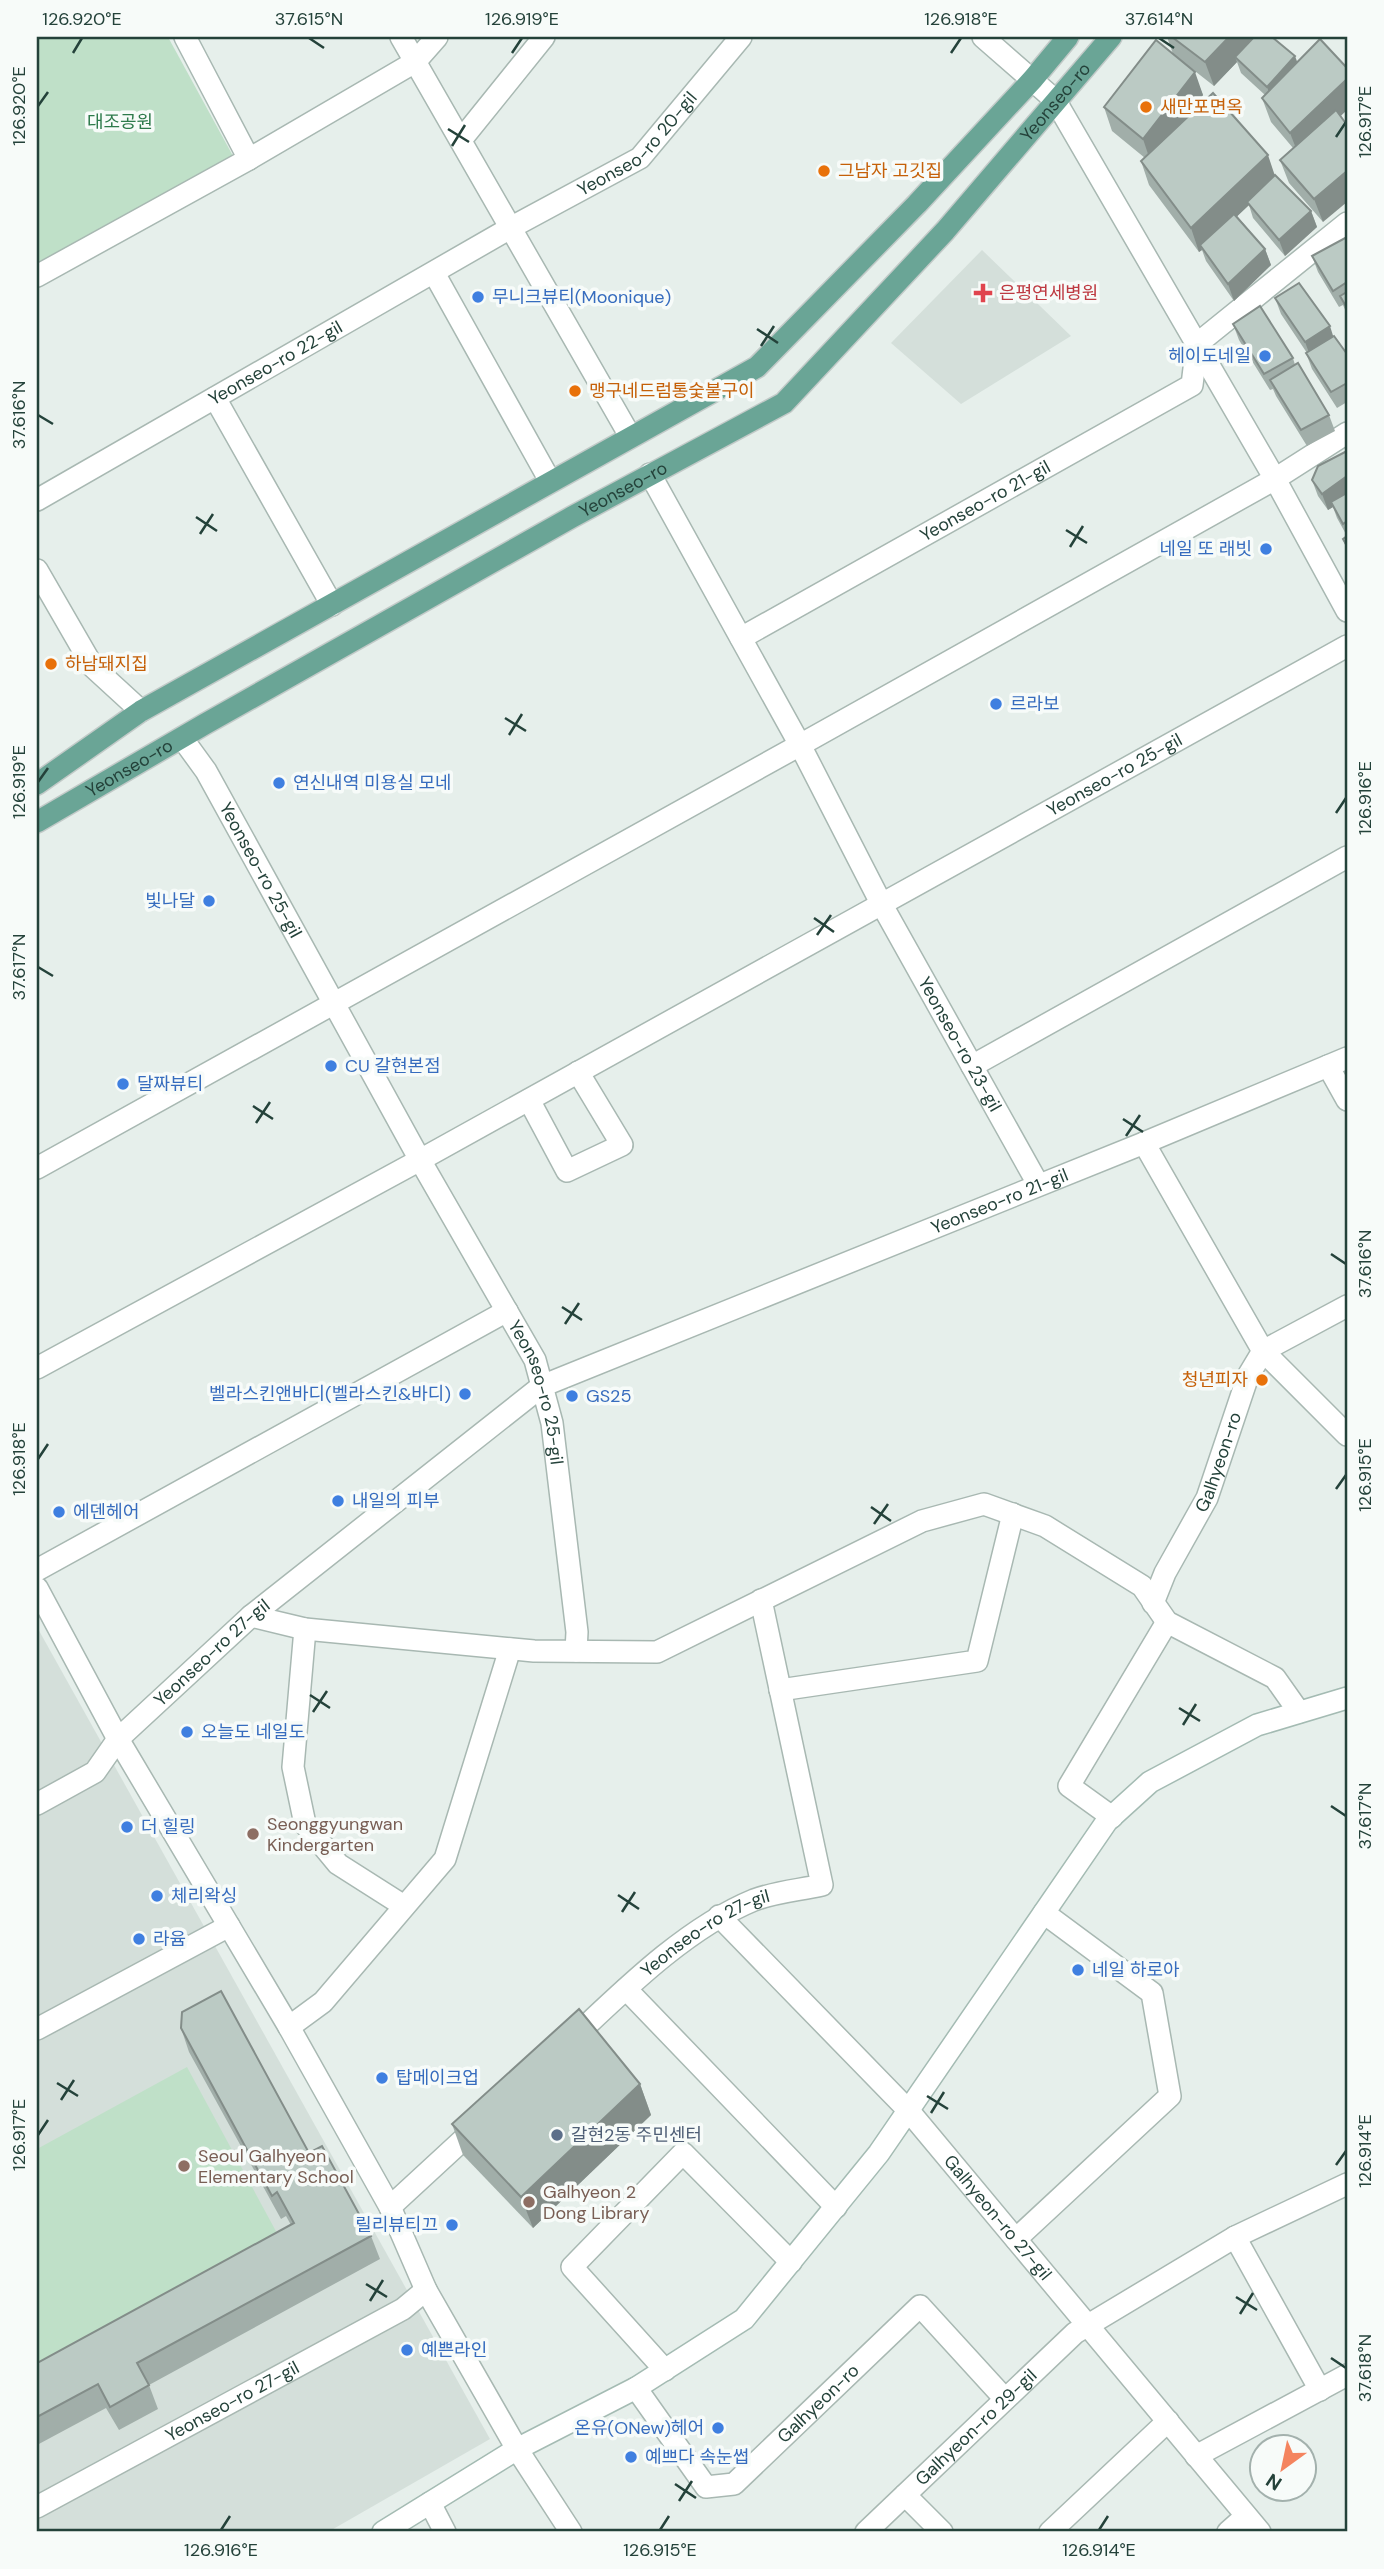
<svg xmlns="http://www.w3.org/2000/svg" width="1384" height="2569" viewBox="0 0 1384 2569" font-family="'DM Sans','Noto Sans KR',sans-serif">
	<rect width="100%" height="100%" fill="#e6efeb"/>
	<!-- built -->
	<g fill="#d4dfda">
		<path d="M982 250 1071 336 961 404 891 343Z"/>
		<path d="M37 1627 490 2439 328 2532H37Z"/>
	</g>
	<!-- green -->
	<g fill="#bfe0c8">
		<path d="M37 37H168L233 156 37 263Z"/>
		<path d="M187 2067 284 2246 37 2380V2149Z"/>
	</g>
	<g fill="none" stroke-linecap="round" stroke-linejoin="round">
		<defs>
			<g id="street">
				<path d="M185 37 249 159"/>
				<path d="M401 37 630 436"/>
				<path d="M983 37 1055 100 1275 479 1347 611"/>
				<path d="M461 140 544 37"/>
				<path d="M434 273 550 481"/>
				<path d="M37 276 249 159 415 62 437 37"/>
				<path d="M215 398 332 605"/>
				<path id="s1" d="M650 474 800 745 882 905 1038 1184"/>
				<path id="s2" d="M37 500 512 227 640 158 741 37"/>
				<path d="M37 570 93 667 141 711"/>
				<path id="s3" d="M741 638 1192 385 1197 344 1347 223"/>
				<path id="s4" d="M182 738 206 771 420 1160 535 1360 552 1423 577 1632 576 1651"/>
				<path d="M972 1066 1347 857"/>
				<path d="M1328 1066 1347 1100"/>
				<path d="M529 1100 567 1171 622 1145 578 1072"/>
				<path d="M1144 1143 1263 1351 1347 1435"/>
				<path d="M37 1168 800 745 1275 479 1347 433"/>
				<path d="M1263 1351 1347 1306"/>
				<path id="s5" d="M37 1368 420 1160 1347 646"/>
				<path d="M37 1570 507 1311"/>
				<path d="M37 1588 118 1739 289 2027 390 2207 426 2290 517 2449 571 2532"/>
				<path id="s6" d="M1153 1603 1165 1573 1207 1498 1248 1376 1263 1351"/>
				<path d="M251 1616 305 1629 534 1651 657 1652 922 1521 984 1504 1045 1526 1142 1586 1167 1622 1275 1678 1299 1712"/>
				<path d="M305 1629 293 1767 305 1824 338 1864 404 1906"/>
				<path d="M780 1690 977 1661 1013 1514"/>
				<path id="s7" d="M37 1804 95 1772 118 1739 251 1616 542 1386 1144 1143 1347 1058"/>
				<path d="M1112 1817 1069 1786 1167 1622"/>
				<path id="s8" d="M719 1916 908 2110 1260 2532"/>
				<path d="M626 1989 836 2207"/>
				<path d="M289 2027 323 2002 445 1859 510 1649"/>
				<path d="M37 2029 229 1926"/>
				<path id="s9" d="M571 2040C624 1990 686 1928 754 1900 775 1892 800 1890 822 1885L761 1600"/>
				<path d="M390 2207 480 2124"/>
				<path d="M1235 2237 1320 2390"/>
				<path d="M1016 2239 1170 2096 1152 1993 1044 1913"/>
				<path d="M665 2370 572 2267 683 2153 791 2262"/>
				<path id="s10" d="M636 2388 706 2487 734 2484 920 2306 1005 2399"/>
				<path d="M1196 2456 1347 2375"/>
				<path d="M905 2495 942 2532"/>
				<path d="M430 2503 445 2532"/>
				<path id="s11" d="M37 2507 403 2309 426 2290"/>
				<path id="s12" d="M866 2532 1075 2333 1235 2237 1347 2184"/>
				<path d="M1050 2532 1168 2421"/>
				<path d="M1228 2532 1246 2516"/>
			</g>
			<path id="secondary" d="M383 2532 517 2449 636 2388 744 2319 879 2153 1107 1821 1150 1782 1257 1725 1347 1698"/>
			<g id="primary">
				<path d="M37 784 141 711 757 367 917 204 1033 79 1068 37"/>
				<path id="s13" d="M37 822 205 724 572 517 784 403 945 231 1111 37"/>
			</g>
		</defs>
		<!-- street casing -->
		<use href="#street" stroke="#a8b8b2" stroke-width="24"/>
		<!-- secondary casing -->
		<use href="#secondary" stroke="#a4bbb3" stroke-width="24"/>
		<!-- primary casing -->
		<use href="#primary" stroke="#c2cac8" stroke-width="24"/>
		<!-- street -->
		<use href="#street" stroke="#fff" stroke-width="21"/>
		<!-- secondary -->
		<use href="#secondary" stroke="#fff" stroke-width="21"/>
		<!-- primary -->
		<use href="#primary" stroke="#6aa596" stroke-width="21"/>
	</g>
	<!-- wall -->
	<g fill="#a1aea9">
		<path d="M1167 37H1272L1297 62 1341 116 1323 222 1289 183 1280 160 1293 148 1271 122 1262 98 1265 95 1241 73 1237 62 1214 86 1191 68 1203 95 1185 120 1275 175 1311 211 1317 227 1285 256 1253 218 1249 205 1237 216 1265 249 1271 265 1234 301 1206 261 1202 250 1199 252 1149 185 1141 161 1145 158 1112 131 1104 107 1173 54Z"/>
		<path d="M1347 237V314L1343 305 1339 307 1318 272 1312 256Z"/>
		<path d="M1275 298 1333 336 1347 354V402L1337 408 1312 369 1306 353H1307L1281 314Z"/>
		<path d="M1233 324 1293 358 1295 365 1329 415 1335 431 1307 446 1276 396 1273 389 1270 390 1239 340Z"/>
		<path d="M1347 451V551L1343 539 1347 536 1337 518 1333 507 1328 510 1318 496 1312 480Z"/>
		<path d="M181 2028 309 2153 371 2236 380 2259 149 2385 158 2409 119 2430 106 2408 37 2445V2363L291 2225 286 2216 281 2219 189 2052Z"/>
		<path d="M640 2084 651 2115 533 2228 463 2155 452 2124Z"/>
	</g>
	<!-- shaded-wall -->
	<g fill="#838d89">
		<path d="M1229 37H1260L1235 57 1237 62 1214 86 1205 62Z"/>
		<path d="M1295 56 1301 72 1273 103 1267 87Z"/>
		<path d="M1195 72 1203 95 1151 163 1143 139Z"/>
		<path d="M1347 79V110L1299 156 1290 133Z"/>
		<path d="M1268 155 1276 179 1247 202 1249 205 1203 249 1200 245 1202 250 1199 252 1191 228Z"/>
		<path d="M1347 171V202L1323 222 1314 199Z"/>
		<path d="M1311 211 1317 227 1285 256 1279 240Z"/>
		<path d="M1265 249 1271 265 1234 301 1228 284Z"/>
		<path d="M1330 326 1335 342 1311 358 1305 342Z"/>
		<path d="M1347 476V496L1331 502 1333 507 1328 510 1322 494Z"/>
		<path d="M640 2084 651 2115 533 2228 521 2197Z"/>
	</g>
	<!-- building -->
	<g fill="#bbcac4" stroke="#838d89" stroke-width="2">
		<path d="M1172 37H1229L1205 62Z"/>
		<path d="M1254 37H1272L1295 56 1267 87 1235 57Z"/>
		<path d="M1320 39 1347 68V79L1290 133 1262 98Z"/>
		<path d="M1156 40 1195 72 1143 139 1104 107Z"/>
		<path d="M1213 93 1268 155 1191 228 1141 161Z"/>
		<path d="M1336 110 1347 125V171L1314 199 1280 160Z"/>
		<path d="M1275 175 1311 211 1279 240 1247 202Z"/>
		<path d="M1234 214 1265 249 1228 284 1200 245Z"/>
		<path d="M1347 237V282L1333 291 1312 256Z"/>
		<path d="M1299 283 1330 326 1305 342 1275 298Z"/>
		<path d="M1347 292V308L1340 296Z"/>
		<path d="M1260 306 1293 358 1264 374 1233 324Z"/>
		<path d="M1334 336 1347 354V383L1331 392 1306 353Z"/>
		<path d="M1298 363 1329 415 1301 430 1270 380Z"/>
		<path d="M1347 451V476L1322 494 1312 480 1318 466Z"/>
		<path d="M1347 493V521L1343 524 1331 502Z"/>
		<path d="M1347 536V546L1343 539Z"/>
		<path d="M221 1991 309 2153 322 2146 371 2236 137 2363 149 2385 110 2407 98 2384 37 2417V2363L294 2223 277 2192 272 2196 181 2028 182 2012Z"/>
		<path d="M579 2009 640 2084 521 2197 452 2124Z"/>
	</g>
	<!-- ticks -->
	<path fill="none" stroke="#24423a" stroke-width="2.5" d="M309 38 324 48M1159 38 1174 48M73 53 82 38M512 53 522 38M951 53 961 38M38 106 48 92M448 129 469 142M1336 137 1346 122M452 146 465 125M757 329 778 343M761 346 774 326M38 415 53 424M196 517 217 531M1066 530 1087 543M200 534 213 514M1070 547 1083 526M505 718 526 731M509 735 522 714M38 782 48 768M1336 813 1346 798M814 918 834 932M817 935 831 915M38 967 53 976M253 1106 273 1119M1123 1119 1143 1132M256 1123 270 1102M1126 1136 1140 1115M1331 1254 1346 1264M562 1307 582 1320M565 1324 579 1303M38 1459 48 1444M1336 1489 1346 1475M871 1507 891 1521M874 1524 888 1504M310 1695 330 1708M1179 1708 1200 1721M313 1712 327 1691M1183 1725 1196 1704M1331 1806 1346 1816M618 1895 639 1909M622 1912 635 1892M57 2083 78 2096M927 2096 948 2109M61 2100 74 2080M931 2113 944 2092M38 2135 48 2120M1336 2165 1346 2151M366 2284 387 2297M1236 2297 1257 2310M370 2301 383 2280M1240 2314 1253 2293M1331 2358 1346 2368M675 2484 696 2498M679 2501 692 2481M221 2530 230 2516M660 2530 669 2516M1099 2530 1108 2516"/>
	<!-- markers -->
	<g fill="#e8710a" stroke="#f7fbf9" stroke-width="2.5">
		<circle cx="1146" cy="107" r="7"/>
		<circle cx="824" cy="171" r="7"/>
		<circle cx="575" cy="391" r="7"/>
		<circle cx="51" cy="664" r="7"/>
		<circle cx="1262" cy="1380" r="7"/>
	</g>
	<path fill="#e0444e" stroke="#f7fbf9" stroke-width="2.5" d="M979.5 282.5h7v7h7v7h-7v7h-7v-7h-7v-7h7z"/>
	<g fill="#3f7fe0" stroke="#f7fbf9" stroke-width="2.5">
		<circle cx="478" cy="297" r="7"/>
		<circle cx="1265" cy="356" r="7"/>
		<circle cx="1266" cy="549" r="7"/>
		<circle cx="996" cy="704" r="7"/>
		<circle cx="279" cy="783" r="7"/>
		<circle cx="209" cy="901" r="7"/>
		<circle cx="331" cy="1066" r="7"/>
		<circle cx="123" cy="1084" r="7"/>
		<circle cx="465" cy="1394" r="7"/>
		<circle cx="572" cy="1396" r="7"/>
		<circle cx="338" cy="1501" r="7"/>
		<circle cx="59" cy="1512" r="7"/>
		<circle cx="187" cy="1732" r="7"/>
		<circle cx="127" cy="1827" r="7"/>
		<circle cx="157" cy="1896" r="7"/>
		<circle cx="139" cy="1939" r="7"/>
		<circle cx="1078" cy="1970" r="7"/>
		<circle cx="382" cy="2078" r="7"/>
		<circle cx="452" cy="2225" r="7"/>
		<circle cx="407" cy="2350" r="7"/>
		<circle cx="718" cy="2428" r="7"/>
		<circle cx="631" cy="2457" r="7"/>
	</g>
	<g fill="#8d6e63" stroke="#f7fbf9" stroke-width="2.5">
		<circle cx="253" cy="1834" r="7"/>
		<circle cx="184" cy="2166" r="7"/>
		<circle cx="529" cy="2202" r="7"/>
	</g>
	<circle fill="#5c6f8a" stroke="#f7fbf9" stroke-width="2.5" cx="557" cy="2135" r="7"/>
	<g text-anchor="middle" stroke-width="7" stroke-linejoin="round" paint-order="stroke">
		<!-- street labels -->
		<g font-size="18" fill="#24423a" stroke="#f7fbf9">
			<text dy="6" stroke="none"><textPath href="#s13" startOffset="1262">Yeonseo-ro</textPath></text>
			<text dy="6" stroke="none"><textPath href="#s2" startOffset="700">Yeonseo-ro 20-gil</textPath></text>
			<text dy="6" stroke="none"><textPath href="#s2" startOffset="275">Yeonseo-ro 22-gil</textPath></text>
			<text dy="6" stroke="none"><textPath href="#s13" startOffset="674">Yeonseo-ro</textPath></text>
			<text dy="6" stroke="none"><textPath href="#s3" startOffset="280">Yeonseo-ro 21-gil</textPath></text>
			<text dy="6" stroke="none"><textPath href="#s13" startOffset="107">Yeonseo-ro</textPath></text>
			<text dy="6" stroke="none"><textPath href="#s5" startOffset="1230">Yeonseo-ro 25-gil</textPath></text>
			<text dy="6" stroke="none"><textPath href="#s4" startOffset="154">Yeonseo-ro 25-gil</textPath></text>
			<text dy="6" stroke="none"><textPath href="#s1" startOffset="649">Yeonseo-ro 23-gil</textPath></text>
			<text dy="6" stroke="none"><textPath href="#s7" startOffset="1152">Yeonseo-ro 21-gil</textPath></text>
			<text dy="6" stroke="none"><textPath href="#s4" startOffset="747">Yeonseo-ro 25-gil</textPath></text>
			<text dy="6" stroke="none"><textPath href="#s6" startOffset="156">Galhyeon-ro</textPath></text>
			<text dy="6" stroke="none"><textPath href="#s7" startOffset="234">Yeonseo-ro 27-gil</textPath></text>
			<text dy="6" stroke="none"><textPath href="#s9" startOffset="173">Yeonseo-ro 27-gil</textPath></text>
			<text dy="6" stroke="none"><textPath href="#s8" startOffset="411">Galhyeon-ro 27-gil</textPath></text>
			<text dy="6" stroke="none"><textPath href="#s11" startOffset="222">Yeonseo-ro 27-gil</textPath></text>
			<text dy="6" stroke="none"><textPath href="#s10" startOffset="266">Galhyeon-ro</textPath></text>
			<text dy="6" stroke="none"><textPath href="#s12" startOffset="152">Galhyeon-ro 29-gil</textPath></text>
		</g>
		<!-- food labels -->
		<g font-size="18" fill="#c56008" stroke="#f7fbf9" text-anchor="start">
			<text x="1160" y="113">새만포면옥</text>
			<text x="838" y="177">그남자 고깃집</text>
			<text x="589" y="397">맹구네드럼통숯불구이</text>
			<text x="65" y="670">하남돼지집</text>
			<text x="1248" y="1386" text-anchor="end">청년피자</text>
		</g>
		<!-- park labels -->
		<g font-size="18" fill="#2d7a4b" stroke="#f7fbf9">
			<text x="120" y="128">대조공원</text>
		</g>
		<!-- health labels -->
		<g font-size="18" fill="#be3a42" stroke="#f7fbf9" text-anchor="start">
			<text x="999" y="299">은평연세병원</text>
		</g>
		<!-- shop labels -->
		<g font-size="18" fill="#366cbe" stroke="#f7fbf9" text-anchor="start">
			<text x="492" y="303">무니크뷰티(Moonique)</text>
			<text x="1251" y="362" text-anchor="end">헤이도네일</text>
			<text x="1252" y="555" text-anchor="end">네일 또 래빗</text>
			<text x="1010" y="710">르라보</text>
			<text x="293" y="789">연신내역 미용실 모네</text>
			<text x="195" y="907" text-anchor="end">빛나달</text>
			<text x="345" y="1072">CU 갈현본점</text>
			<text x="137" y="1090">달짜뷰티</text>
			<text x="451" y="1400" text-anchor="end">벨라스킨앤바디(벨라스킨&amp;바디)</text>
			<text x="586" y="1402">GS25</text>
			<text x="352" y="1507">내일의 피부</text>
			<text x="73" y="1518">에덴헤어</text>
			<text x="201" y="1738">오늘도 네일도</text>
			<text x="141" y="1833">더 힐링</text>
			<text x="171" y="1902">체리왁싱</text>
			<text x="153" y="1945">라윰</text>
			<text x="1092" y="1976">네일 하로아</text>
			<text x="396" y="2084">탑메이크업</text>
			<text x="438" y="2231" text-anchor="end">릴리뷰티끄</text>
			<text x="421" y="2356">예쁜라인</text>
			<text x="704" y="2434" text-anchor="end">온유(ONew)헤어</text>
			<text x="645" y="2463">예쁘다 속눈썹</text>
		</g>
		<!-- education labels -->
		<g font-size="18" fill="#785e54" stroke="#f7fbf9" text-anchor="start">
			<text x="267" y="1830">Seonggyungwan<tspan x="267" dy="21">Kindergarten</tspan></text>
			<text x="198" y="2162">Seoul Galhyeon<tspan x="198" dy="21">Elementary School</tspan></text>
			<text x="543" y="2198">Galhyeon 2<tspan x="543" dy="21">Dong Library</tspan></text>
		</g>
		<!-- service labels -->
		<g font-size="18" fill="#4e5e75" stroke="#f7fbf9" text-anchor="start">
			<text x="571" y="2141">갈현2동 주민센터</text>
		</g>
	</g>
	<!-- border -->
	<rect width="1384" height="2569" fill="none" stroke="#f7fbf9" stroke-width="77"/>
	<!-- north arrow -->
	<g transform="translate(1283 2468) rotate(213)"><circle r="33" fill="#f7fbf9" stroke="#a3b1ad" stroke-width="2"/>
	<path d="M0-5L12 26L0 18L-12 26Z" fill="#f4845f"/>
	<text y="-10" font-size="19" font-weight="bold" text-anchor="middle" fill="#24423a">N</text>
	</g>
	<rect x="38" y="38" width="1308" height="2492" fill="none" stroke="#24423a" stroke-width="2.5"/>
	<g font-size="18" text-anchor="middle" fill="#24423a">
		<text x="82" y="25">126.920°E</text>
		<text x="309" y="25">37.615°N</text>
		<text x="522" y="25">126.919°E</text>
		<text x="961" y="25">126.918°E</text>
		<text x="1159" y="25">37.614°N</text>
		<text transform="translate(19 106) rotate(-90)" y="6">126.920°E</text>
		<text transform="translate(1365 122) rotate(-90)" y="6">126.917°E</text>
		<text transform="translate(19 415) rotate(-90)" y="6">37.616°N</text>
		<text transform="translate(19 782) rotate(-90)" y="6">126.919°E</text>
		<text transform="translate(1365 798) rotate(-90)" y="6">126.916°E</text>
		<text transform="translate(19 967) rotate(-90)" y="6">37.617°N</text>
		<text transform="translate(1365 1264) rotate(-90)" y="6">37.616°N</text>
		<text transform="translate(19 1459) rotate(-90)" y="6">126.918°E</text>
		<text transform="translate(1365 1475) rotate(-90)" y="6">126.915°E</text>
		<text transform="translate(1365 1816) rotate(-90)" y="6">37.617°N</text>
		<text transform="translate(19 2135) rotate(-90)" y="6">126.917°E</text>
		<text transform="translate(1365 2151) rotate(-90)" y="6">126.914°E</text>
		<text transform="translate(1365 2368) rotate(-90)" y="6">37.618°N</text>
		<text x="221" y="2556">126.916°E</text>
		<text x="660" y="2556">126.915°E</text>
		<text x="1099" y="2556">126.914°E</text>
	</g>
</svg>
